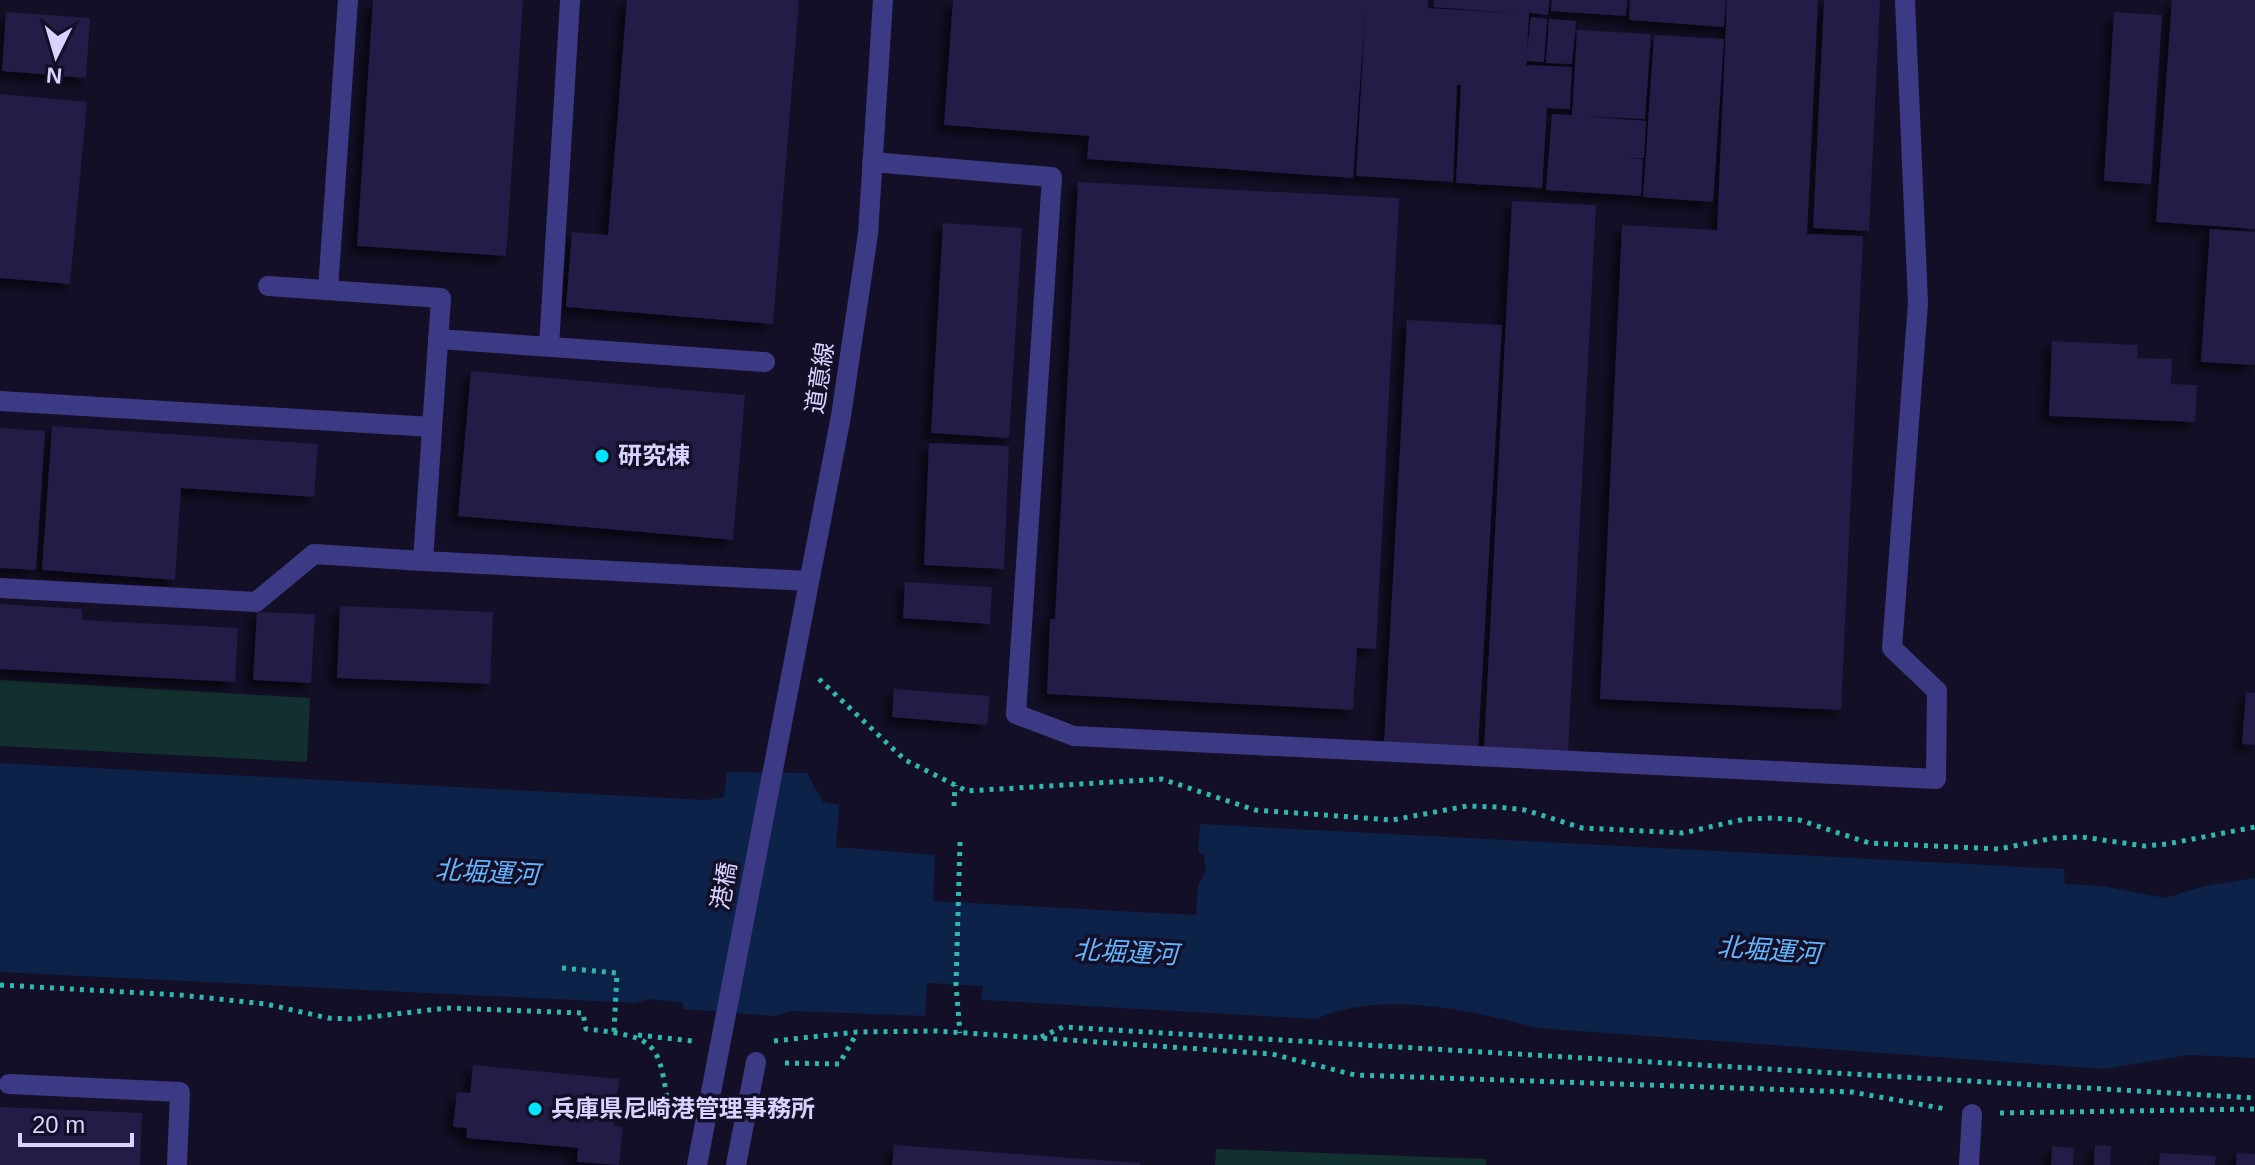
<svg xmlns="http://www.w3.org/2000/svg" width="2255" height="1165" viewBox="0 0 2255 1165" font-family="Helvetica,'Noto Sans JP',sans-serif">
	<defs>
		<filter id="shadow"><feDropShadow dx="-7" dy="7" stdDeviation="4" flood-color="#0009"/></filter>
	</defs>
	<rect width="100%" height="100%" fill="#130f26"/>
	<!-- green -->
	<g fill="#12302f">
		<path d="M0 680 310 698 307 762 0 746Z"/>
		<path d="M1216 1149 1486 1159V1165H1215Z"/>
	</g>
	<!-- water -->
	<path fill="#0c2248" d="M0 763 705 800 724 797 727 772 807 773 823 802 839 805 836 847 935 855 933 901 1196 915 1198 885 1206 871 1204 855 1198 852 1200 824 2064 869 2065 884 2103 886 2165 898 2205 886 2255 878V1058L2189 1055 2105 1069 1537 1028C1472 1010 1380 990 1316 1019L981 1000 983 986 927 983 925 1016 792 1011 774 1016 684 1009 683 1003 649 999 635 1003 0 972Z"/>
	<!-- building -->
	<g fill="#241b47" filter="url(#shadow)">
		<path d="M373 0H523L506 256 357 246Z"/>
		<path d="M627 0H799L773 324 566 307 572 232 608 235Z"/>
		<path d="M953 0H1428V8L1524 14 1434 7V0H1549L1548 15 1529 13 1527 52 1531 17 1547 19 1544 62 1527 61 1526 65 1572 67 1570 109 1547 108 1542 188 1456 183 1461 85H1457L1453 182 1356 176 1366 3 1353 178 1087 159 1089 136 944 125Z"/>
		<path d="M1552 0H1627L1626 16 1551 11Z"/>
		<path d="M1630 0H1726L1724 27 1629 20Z"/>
		<path d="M1727 0H1818L1807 234 1863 236 1841 710 1600 699 1622 225 1717 230Z"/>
		<path d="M1824 0H1880L1869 231 1813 228Z"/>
		<path d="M2172 0H2255V229L2156 222Z"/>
		<path d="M6 12 90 18 86 78 2 71Z"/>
		<path d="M2114 12 2162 15 2151 184 2104 181Z"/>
		<path d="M1549 19 1576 21 1572 64 1546 63Z"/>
		<path d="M1577 30 1651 34 1645 119 1582 116 1646 121 1644 158H1628L1643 159 1641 196 1546 190 1552 114 1572 115Z"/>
		<path d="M1654 35 1724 39 1713 202 1643 197Z"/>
		<path d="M0 94 87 102 70 284 0 278Z"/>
		<path d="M1078 182 1399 198 1376 649 1357 648 1353 710 1047 694 1050 619H1055Z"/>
		<path d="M1512 201 1596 205 1568 753 1484 749Z"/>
		<path d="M943 223 1022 228 1009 438 931 433Z"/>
		<path d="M2210 229 2255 232V365L2201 362Z"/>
		<path d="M1407 320 1502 325 1478 748 1384 743Z"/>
		<path d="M2052 341 2138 345 2137 358 2172 359 2171 384 2197 385 2195 422 2049 416Z"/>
		<path d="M471 371 745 395 733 540 458 516Z"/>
		<path d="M52 426 318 444 314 497 181 488 175 580 42 570Z"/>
		<path d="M0 428 45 431 36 570 0 568Z"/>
		<path d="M929 443 1009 446 1004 569 924 565Z"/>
		<path d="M905 582 992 587 990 624 903 618Z"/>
		<path d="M0 604 82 609V620L238 628 235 682 0 669Z"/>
		<path d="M340 606 493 612 490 684 337 678Z"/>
		<path d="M257 612 315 614 311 683 253 680Z"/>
		<path d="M894 689 990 696 987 725 892 717Z"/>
		<path d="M2246 692 2255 693V745L2242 744Z"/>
		<path d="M473 1065 619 1079 614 1126 623 1127 619 1165 577 1162 578 1148 466 1138 467 1128 453 1127 457 1092 470 1093Z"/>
		<path d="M0 1107 142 1113 140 1165H0Z"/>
		<path d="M894 1145 1140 1163V1165H892Z"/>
		<path d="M2095 1145 2111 1146 2110 1165H2094Z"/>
		<path d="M2052 1146 2074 1148 2073 1165H2051Z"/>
		<path d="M2160 1153 2216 1156 2215 1165H2159Z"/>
		<path d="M2237 1153 2255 1154V1165H2236Z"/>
	</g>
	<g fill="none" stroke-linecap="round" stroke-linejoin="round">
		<!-- path -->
		<g stroke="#2fb8b0" stroke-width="5" stroke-dasharray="4 6" stroke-linecap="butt">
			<path d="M819 679 905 760 967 791 1162 779 1255 810 1392 820 1467 806 1498 807 1525 810 1582 828 1683 833 1745 819 1773 818 1799 820 1869 843 1999 849 2054 838 2082 837 2145 846 2167 844 2255 827"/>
			<path d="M954 806 955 785"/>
			<path d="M960 842 956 985 960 1033"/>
			<path d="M562 968 617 973 614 1032"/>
			<path d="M0 985 180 995 266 1004 328 1018 353 1019 447 1008 583 1013 586 1029C659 1037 659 1042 669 1113"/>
			<path d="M638 1035 692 1041"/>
			<path d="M1041 1037 1063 1027 2255 1098"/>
			<path d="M774 1041 857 1032 937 1031 1272 1054 1355 1075 1852 1092 1946 1109"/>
			<path d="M785 1063 839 1064 857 1033"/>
			<path d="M2000 1113 2255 1109"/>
		</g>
		<!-- minor -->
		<g stroke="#3d3a85" stroke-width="20">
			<path d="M872 162 1052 177 1016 714 1074 736 1936 779 1937 691 1892 648 1918 303 1905 0"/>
			<path d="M268 286 441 298 423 561 808 581"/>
			<path d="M328 290 348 0"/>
			<path d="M438 339 765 362"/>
			<path d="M549 346 570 0"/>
			<path d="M0 401 432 427"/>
			<path d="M0 588 256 602 314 554 423 561"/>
			<path d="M9 1084 180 1092 177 1165"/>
			<path d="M697 1165 841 416 868 234 883 0"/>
			<path d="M736 1165 756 1062"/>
			<path d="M1969 1165 1972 1114"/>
		</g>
	</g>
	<!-- markers -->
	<g fill="#00e5ff" stroke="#130f26" stroke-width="3">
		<circle cx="602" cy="456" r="8"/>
		<circle cx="535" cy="1109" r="8"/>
	</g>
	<g text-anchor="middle" stroke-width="7" stroke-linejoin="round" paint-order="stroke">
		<!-- street labels -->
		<g font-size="24" fill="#d9d4ff" stroke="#130f26">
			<text transform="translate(820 378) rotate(-81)" y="8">道意線</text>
			<text transform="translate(724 886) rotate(-80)" y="8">港橋</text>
		</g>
		<!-- poi labels -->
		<g font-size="24" font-weight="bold" fill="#d9d4ff" stroke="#130f26" text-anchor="start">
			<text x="618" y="464">研究棟</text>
			<text x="551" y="1117">兵庫県尼崎港管理事務所</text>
		</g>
		<!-- water labels -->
		<g font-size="26" font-style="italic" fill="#62b6ff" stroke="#130f26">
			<text transform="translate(487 872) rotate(3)" y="9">北堀運河</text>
			<text transform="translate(1769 950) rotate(4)" y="9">北堀運河</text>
			<text transform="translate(1126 952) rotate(3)" y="9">北堀運河</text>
		</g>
	</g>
	<!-- north arrow -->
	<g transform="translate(56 56) rotate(185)" stroke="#130f26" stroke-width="6" paint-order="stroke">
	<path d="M0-6L14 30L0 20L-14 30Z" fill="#d9d4ff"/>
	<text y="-12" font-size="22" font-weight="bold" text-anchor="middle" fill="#d9d4ff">N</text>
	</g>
	<!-- scale -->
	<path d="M20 1133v12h112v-12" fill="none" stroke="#d9d4ff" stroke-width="4"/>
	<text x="32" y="1133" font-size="24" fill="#d9d4ff" stroke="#130f26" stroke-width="6" paint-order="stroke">20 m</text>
</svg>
